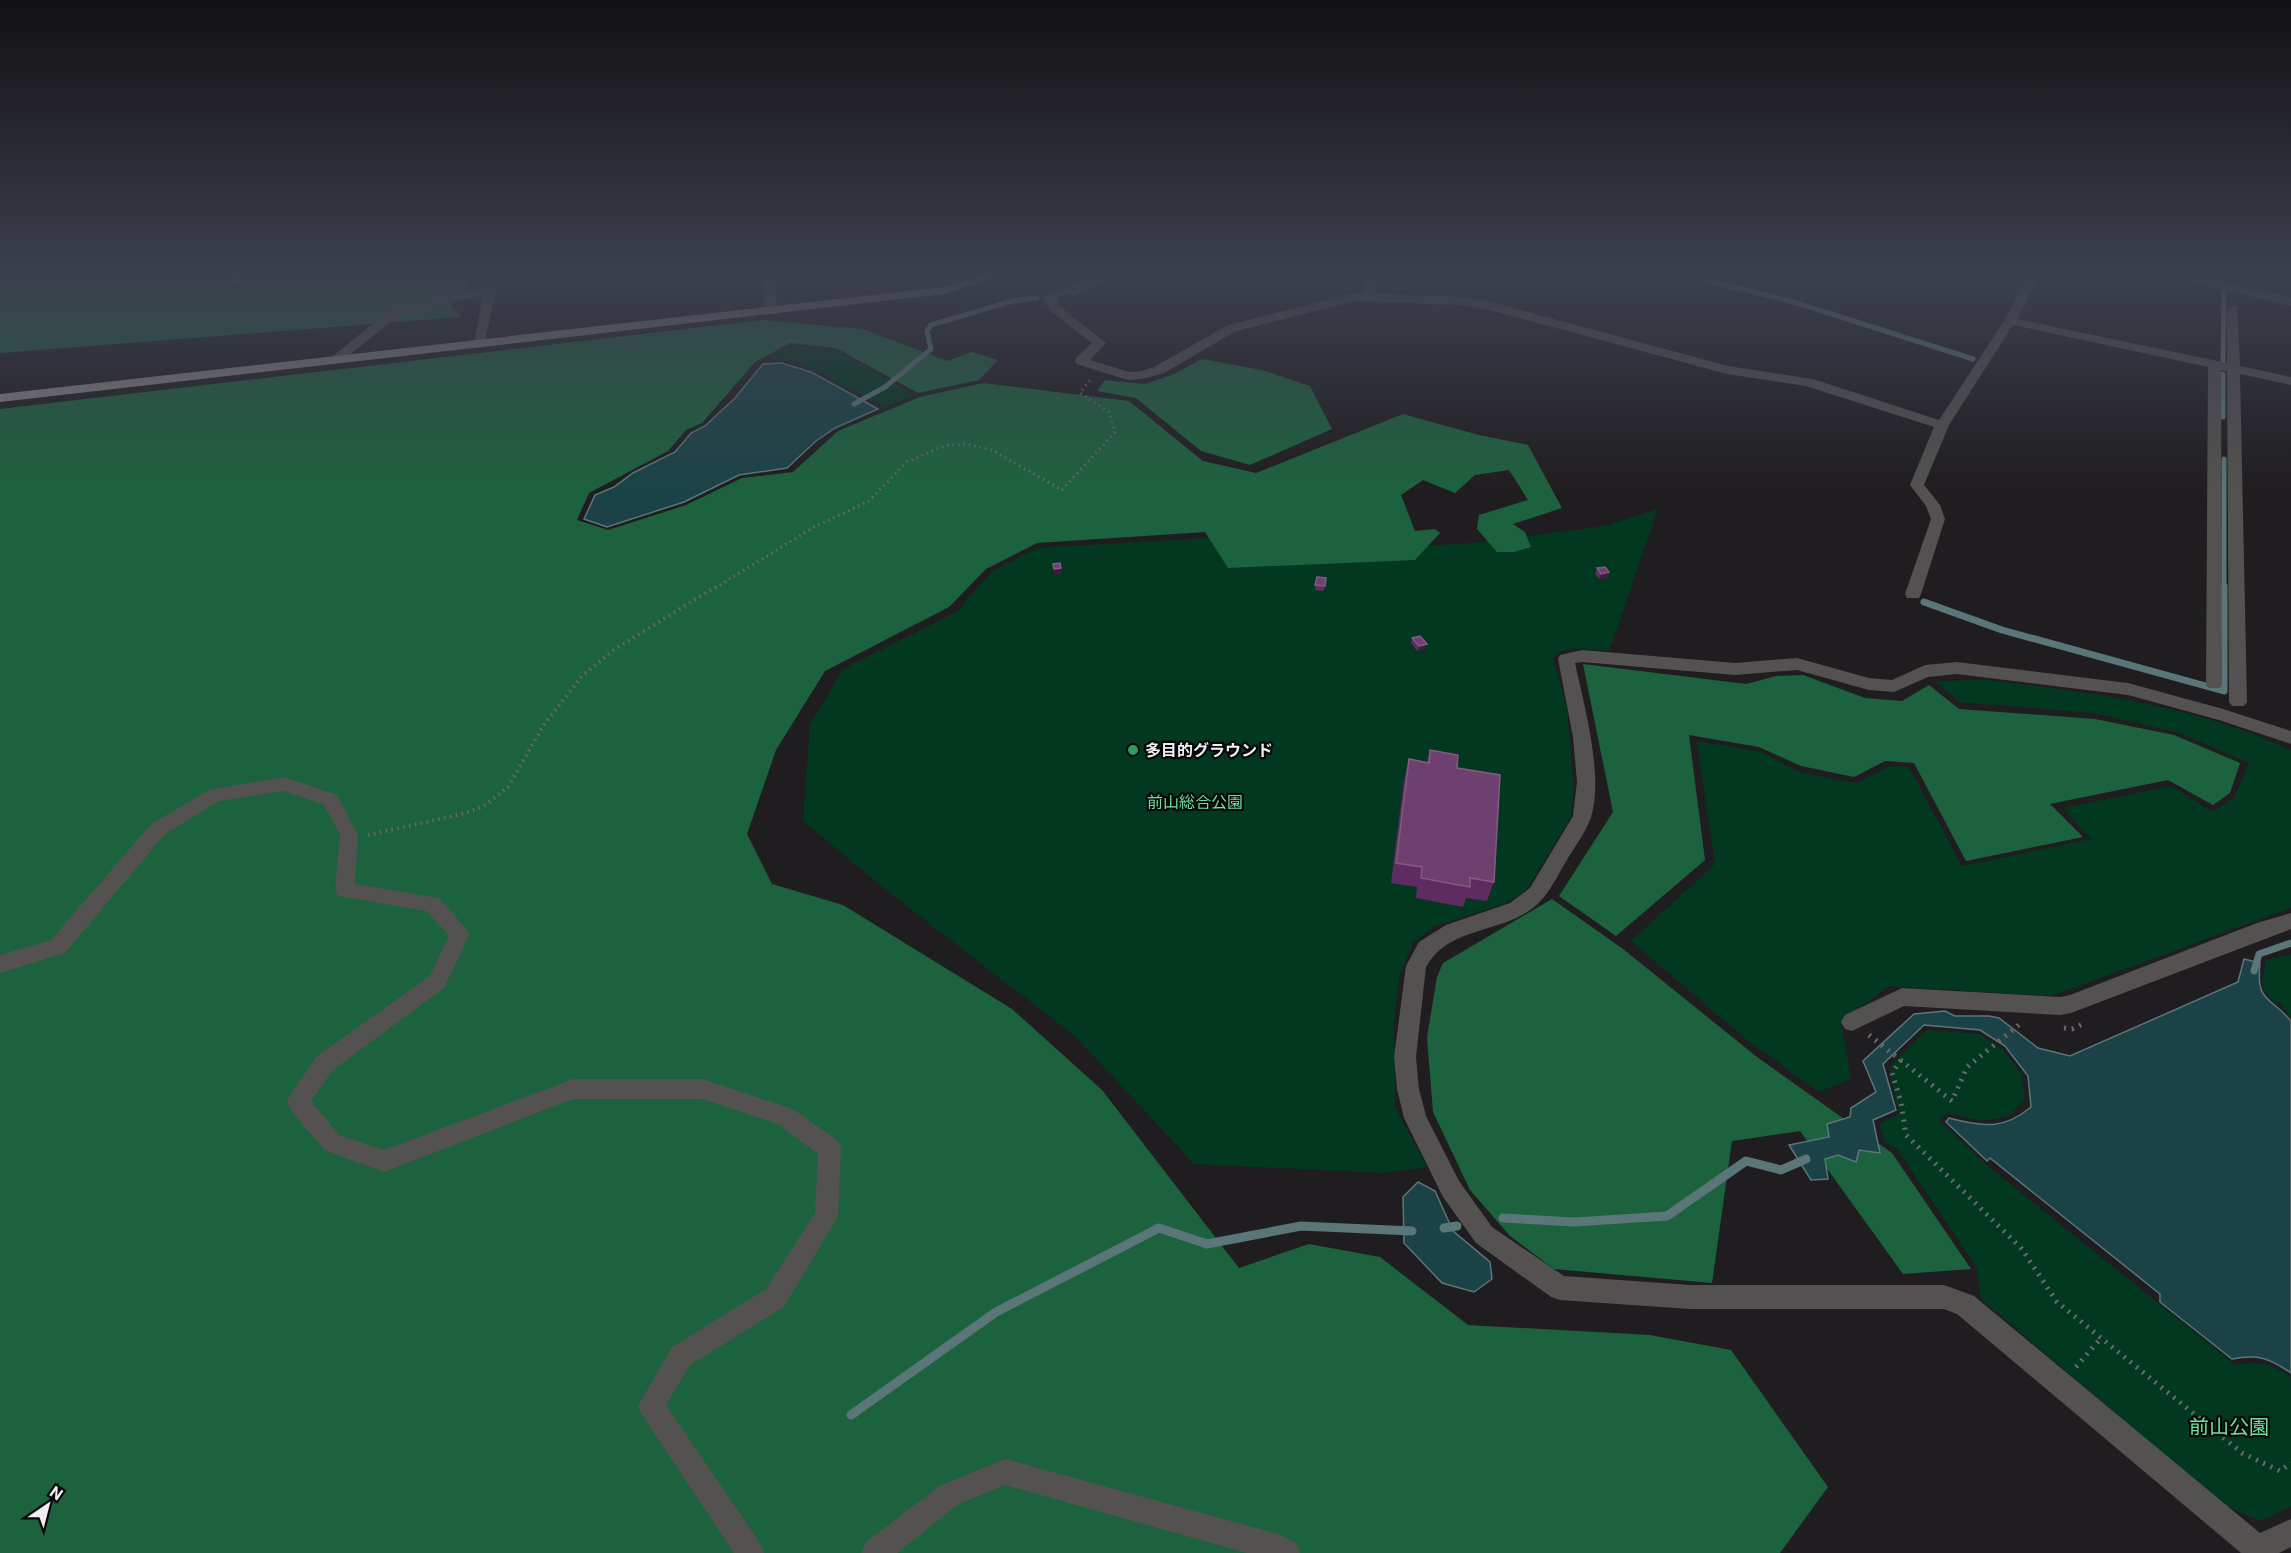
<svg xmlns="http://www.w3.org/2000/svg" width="2291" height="1553" viewBox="0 0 2291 1553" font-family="Roboto,'Noto Sans JP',sans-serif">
	<rect width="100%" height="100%" fill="#201d20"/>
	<!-- green -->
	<g fill="#02381f">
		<path d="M792 346 834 350 915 395 886 407 799 362 770 357Z"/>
		<path d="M1658 509 1609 651C1592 650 1564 643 1553 658L1567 709 1574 784 1571 817 1527 889 1507 903 1433 927 1413 943 1399 977 1394 1027 1395 1107 1427 1167 1384 1173 1194 1164 1076 1037 886 890 803 821 810 724 843 669 956 612 991 572 1037 548 1206 538 1254 549H1367L1473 543 1605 526Z"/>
		<path d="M1988 680C2095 693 2192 705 2291 750V908L2051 996 1889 986 1841 1021 1851 1079 1819 1092 1747 1040 1631 941 1715 864 1697 741 1761 752 1801 773 1857 783 1890 766 1909 767 1962 866 2091 839 2063 808 2171 786 2213 812 2234 798 2249 763 2180 733 2093 713 1959 702 1935 681Z"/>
		<path d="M2291 955V1017L2278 1001 2273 1002 2262 986 2266 960Z"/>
		<path d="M1927 1030 1979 1034 2002 1049 2022 1074 2025 1099 2009 1116 1982 1121 1947 1113 1939 1120 1987 1165 2235 1365C2259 1360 2271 1364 2291 1377V1507L2260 1521 2223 1504 1981 1299 1977 1268 1896 1148 1885 1142 1879 1124 1899 1114 1889 1067Z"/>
	</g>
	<!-- forest -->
	<g fill="#1d623e">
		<path d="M0 273C22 273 43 277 64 273H466L470 286 451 305 461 317 0 353Z"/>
		<path d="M762 320 863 329 947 361 972 352 998 360 979 380 918 393 836 348 790 343 755 362 702 423 686 430 668 451 589 493 577 520 608 530 686 505 742 478 793 472 838 431 920 397 983 383 1129 401 1203 461 1256 473 1403 414 1479 435 1528 445 1562 508 1513 524 1525 532 1531 547 1514 552H1497L1477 529 1479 515 1528 500 1509 470 1475 475 1455 493 1423 480 1401 495 1415 531 1435 529 1440 533 1415 560 1228 568 1205 532 1037 543 986 569 949 607 825 671 776 750 747 834 772 884 843 905 1012 1009 1102 1090 1239 1268 1309 1244 1380 1257 1468 1325 1650 1335 1731 1350 1828 1487 1780 1553H0V409Z"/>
		<path d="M1202 359 1262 370 1310 386 1332 429 1250 465 1201 451 1136 398 1097 391 1105 380 1145 384 1172 375Z"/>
		<path d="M1583 664 1746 684 1776 676 1803 675 1865 698 1902 701 1929 685 1959 709 2095 719 2174 735 2240 763 2230 793 2213 805 2168 780 2050 804 2083 837 1966 861 1914 763 1885 761 1854 777 1801 766 1759 747 1689 735 1705 860 1616 936 1559 896 1613 812Z"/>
		<path d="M1552 899 1623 949 1757 1057 1892 1153 1971 1269 1903 1274 1800 1131 1732 1141 1712 1283 1554 1269 1510 1236 1470 1190 1433 1112 1427 1037 1437 977 1443 963Z"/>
	</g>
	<!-- water -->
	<g fill="#1b4347" stroke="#5b7679" stroke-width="1.5">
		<path d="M781 363 811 372 878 409 835 428 816 441 787 468 739 475 684 502 607 527 584 519 595 495 614 487 633 473 675 452 691 433 705 426 735 398 763 364Z"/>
		<path d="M2244 959 2260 963C2256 1003 2269 995 2291 1021V1373C2269 1358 2258 1354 2232 1359L2160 1302V1294L1990 1158 1987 1161 1946 1122 1949 1118C1984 1126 2002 1131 2031 1107L2028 1076 2005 1046 1980 1030 1924 1025 1883 1064 1896 1110 1873 1120 1880 1153 1859 1150 1856 1162 1838 1155 1825 1159 1828 1179 1811 1180 1789 1145 1829 1137 1827 1124 1850 1117 1851 1108 1876 1092 1863 1061 1914 1014 1945 1011 1955 1016H1989L1999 1018 2038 1048 2070 1056 2238 982Z"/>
		<path d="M1418 1182 1435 1191 1453 1231 1490 1262 1492 1279 1474 1292 1442 1283 1404 1243 1403 1197Z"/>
	</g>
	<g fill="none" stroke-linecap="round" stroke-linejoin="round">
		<!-- stream-far2 -->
		<g stroke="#5b7679" stroke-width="5">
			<path d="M1692 273 1705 280 1794 302 1973 359"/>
			<path d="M1073 293 1118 273"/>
			<path d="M2223 362 2224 292"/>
			<path d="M2223 374V417"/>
			<path d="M854 404 885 387 931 349 927 331 931 325 1012 301 1037 298"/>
			<path d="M2224 459V588"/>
		</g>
		<!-- stream-far1 -->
		<g stroke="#5b7679" stroke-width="7">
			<path d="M1924 602 2002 630 2224 691V586"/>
			<path d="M2254 971 2259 954 2291 943"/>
		</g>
		<!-- stream -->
		<g stroke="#5b7679" stroke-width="9">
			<path d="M1503 1218 1575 1222 1667 1216 1746 1161 1781 1170 1806 1159"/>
			<path d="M1444 1228 1457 1226"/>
			<path d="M851 1415 996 1312 1159 1228 1207 1244 1301 1226 1412 1231"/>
		</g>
		<!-- path-far2 -->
		<path stroke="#6a686a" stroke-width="3" stroke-dasharray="1.5 4" stroke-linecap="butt" d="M715 588 814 527 869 501 907 462 947 445 967 444 992 450 1062 490 1115 432 1109 412 1080 393 1090 380"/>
		<!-- path-far1 -->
		<path stroke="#6a686a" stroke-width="4" stroke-dasharray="1.5 4.5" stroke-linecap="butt" d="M368 835 466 813 484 806 508 787 543 726 582 676 615 649 717 586"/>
		<!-- path -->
		<g stroke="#6a686a" stroke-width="5" stroke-dasharray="2 6" stroke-linecap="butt">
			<path d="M2064 1028 2072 1029 2085 1023"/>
			<path d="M1869 1035 1952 1101 1967 1067 2020 1024"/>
			<path d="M1901 1060 1892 1073 1901 1102 1906 1135 2021 1248 2057 1302 2242 1453 2280 1471 2291 1463"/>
			<path d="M2076 1367 2101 1338"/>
		</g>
		<!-- minor -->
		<g fill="#535250" fill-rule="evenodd">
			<path d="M761 273H773L778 311 776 314H768L766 311Z"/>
			<path d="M1100 273H1114L1104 282 1056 298 1058 305 1106 343 1090 360 1129 372 1141 371 1154 367 1228 325 1355 293 1363 294 1368 273H1380L1375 294 1462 297 1487 301 1728 366 1813 379 1939 420 2004 321 2029 273H2041L2017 319 2227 363V309L2233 305 2237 306 2240 366 2291 377V385L2240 374 2247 702 2244 706H2232L2229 702 2227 371 2221 370 2222 684 2220 688H2208L2206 684 2208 367 2013 325 1949 425 1924 485 1940 505 1945 519 1921 594 1919 598H1907L1905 594 1931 519 1926 506 1910 485 1934 427 1806 386 1727 374 1486 309 1462 305 1355 301 1236 331 1164 373 1142 379 1128 380 1076 364 1075 361 1076 358 1092 343 1049 310 1043 296Z"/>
			<path d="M2158 273H2181L2291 298V306Z"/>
			<path d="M490 286 496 290 484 347 480 348 474 344 483 295 398 316 339 363 334 364 328 360 390 310Z"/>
			<path d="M1582 650 1735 663 1797 658 1869 678 1892 680 1925 665 1957 662 2128 683 2223 709 2291 731V744L2219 720 2128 695 1957 674 1928 677 1894 692 1869 690 1797 670 1735 675 1582 662 1575 663C1584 705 1604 775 1591 817 1586 833 1572 850 1564 865 1553 884 1544 903 1524 914 1491 933 1446 930 1426 967L1416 1057 1419 1089 1426 1116 1459 1181 1492 1227 1564 1276 1690 1285H1944L1974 1296 2260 1533 2291 1519V1547L2279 1553H2241L1957 1314 1944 1309H1690L1560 1300 1551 1297 1476 1243 1443 1197 1404 1118 1397 1089 1394 1057 1406 966 1419 942 1446 925 1510 903 1530 888 1573 816 1577 782 1573 737 1558 659 1560 655Z"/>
			<path d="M284 777 337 795 358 835 355 884 439 898 470 933 444 988 333 1070 311 1101 339 1135 384 1150 573 1079H702L793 1109 838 1141 841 1149 838 1216 784 1307 690 1365 666 1405 760 1543 764 1553H734L642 1415 638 1406 672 1347 766 1289 815 1213 818 1154 778 1124 702 1099H573L384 1172 324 1150 290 1109 287 1102 290 1095 317 1056 430 976 449 935 426 911 338 896 335 890 340 835 324 805 284 791 219 801 165 834 65 953 0 973V955L51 940 151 824 209 790Z"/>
			<path d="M2291 913V929L2071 1013 2060 1015 1904 1006 1852 1031 1845 1029 1841 1022 1845 1015 1902 988 2060 997 2070 995 2257 923Z"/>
			<path d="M1005 1459 1278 1534 1296 1543 1300 1553H1247L1005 1485 957 1505 897 1553H861L865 1543 939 1486Z"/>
		</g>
		<!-- major -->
		<path fill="#888582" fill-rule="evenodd" d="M988 273H1008L944 294 0 402V394L943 287Z"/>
	</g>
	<!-- wall -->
	<g fill="#5f2c61">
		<path d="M224 282 242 285 234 290 227 287Z"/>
		<path d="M1597 568 1609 572 1607 578 1599 579 1595 574Z"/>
		<path d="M1317 577 1326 578 1324 591 1315 590Z"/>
		<path d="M1412 638 1425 649 1417 651 1411 643Z"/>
		<path d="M1430 750 1457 768 1494 882 1487 901 1466 898 1463 907 1416 898 1417 887 1391 883 1404 780 1409 759 1427 762Z"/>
	</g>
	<!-- shaded-wall -->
	<g fill="#3f1d40">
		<path d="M240 280 242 285 234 290 231 285Z"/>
		<path d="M1061 568 1062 574 1054 575V569Z"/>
		<path d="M1609 572 1607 578 1599 579 1601 574Z"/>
		<path d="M1427 644 1425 649 1417 651 1419 646Z"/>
	</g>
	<!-- building -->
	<g fill="#6e4070" stroke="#825b84" stroke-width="1.5">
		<path d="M233 278 240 280 231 285 224 282Z"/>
		<path d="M1060 563 1061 568 1054 569 1053 564Z"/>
		<path d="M1605 567 1609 572 1601 574 1597 568Z"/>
		<path d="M1317 577 1326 578 1325 586 1315 585Z"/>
		<path d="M1420 636 1427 644 1419 646 1412 638Z"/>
		<path d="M1430 750 1458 755 1457 768 1500 775 1494 882 1470 878V887L1421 878 1422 867 1396 863 1409 759 1429 763Z"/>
	</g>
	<!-- sky -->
	<linearGradient id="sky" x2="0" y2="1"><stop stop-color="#121012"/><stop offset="0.56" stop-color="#3c404e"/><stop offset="1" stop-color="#3c404e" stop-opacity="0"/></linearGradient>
	<rect width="2291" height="491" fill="url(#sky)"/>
	<!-- markers -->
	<circle fill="#2e9e5b" stroke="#090809" stroke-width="2" cx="1133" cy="750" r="6"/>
	<g text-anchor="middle" stroke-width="4.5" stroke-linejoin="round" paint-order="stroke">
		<!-- poi labels -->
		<g font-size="16" font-weight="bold" fill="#efedef" stroke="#090809" text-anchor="start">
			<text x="1145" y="756">多目的グラウンド</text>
		</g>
		<!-- park labels -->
		<g font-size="16" fill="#6be19f" stroke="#090809">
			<text x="1195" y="808">前山総合公園</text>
		</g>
		<!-- near-park labels -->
		<g font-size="20" fill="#6be19f" stroke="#090809">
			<text x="2229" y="1434">前山公園</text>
		</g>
	</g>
	<!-- north arrow -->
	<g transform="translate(48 1505) rotate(35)" stroke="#090809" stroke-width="4.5" paint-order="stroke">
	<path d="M0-4.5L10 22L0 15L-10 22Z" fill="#efedef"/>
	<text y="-9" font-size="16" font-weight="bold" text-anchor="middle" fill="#efedef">N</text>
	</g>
</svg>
